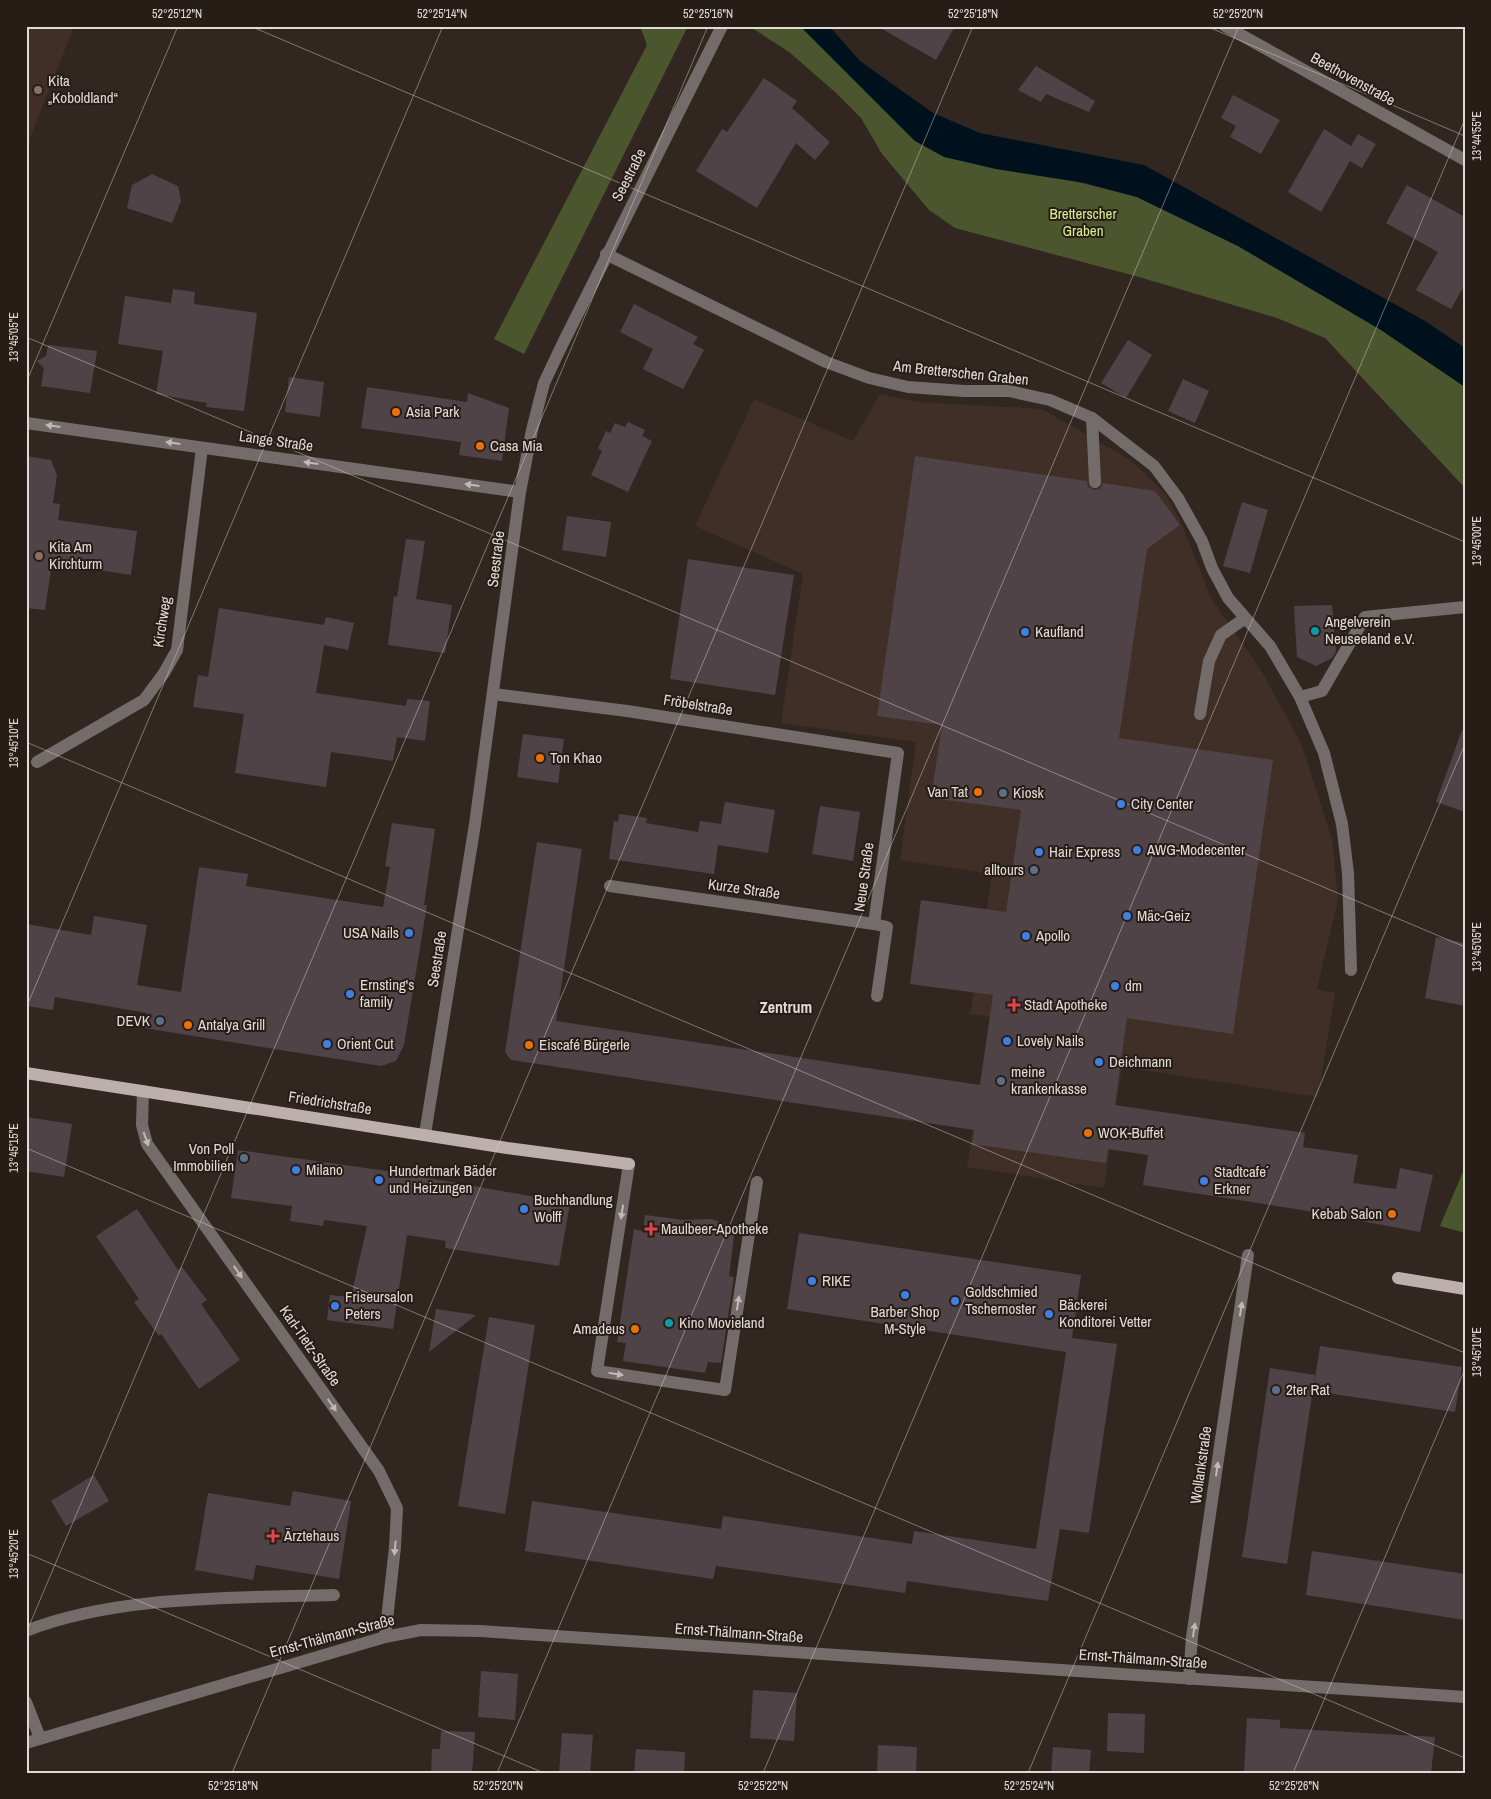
<svg xmlns="http://www.w3.org/2000/svg" width="1491" height="1799" viewBox="0 0 1491 1799" font-family="'Archivo Narrow',sans-serif">
	<rect width="100%" height="100%" fill="#312720"/>
	<!-- built -->
	<g fill="#3f2f26">
		<path d="M26 26H68L72 32 26 148Z"/>
		<path d="M880 394 917 402 1042 409 1129 459 1163 491 1180 520 1211 598 1262 672 1301 743 1332 839 1338 899 1317 989 1335 993 1318 1097 1122 1067 1104 1188 967 1167 990 1017 970 1014 992 874 900 860 916 742 781 723 803 574 695 526 754 399 853 441Z"/>
	</g>
	<!-- green -->
	<g fill="#4b552e">
		<path d="M640 26H688L524 354 494 339 647 45Z"/>
		<path d="M749 26H800L915 141 1137 197 1238 246 1381 330 1465 387V488L1325 338 1277 318 1139 277 955 228 929 210 882 154 861 118 835 92 789 52Z"/>
		<path d="M1465 1167V1233L1440 1226Z"/>
	</g>
	<!-- water -->
	<path fill="#00111e" d="M800 26H829L860 61 933 113 980 133 1144 165 1425 321 1465 348V387L1381 330 1238 246 1137 197 1085 183 996 169 944 157 915 141Z"/>
	<!-- building -->
	<g fill="#504348">
		<path d="M877 26H955L936 60Z"/>
		<path d="M1036 66 1095 101 1089 112 1046 94 1041 102 1018 90Z"/>
		<path d="M764 78 797 101 792 108 830 142 815 160 796 143 757 208 696 171 722 129 727 132Z"/>
		<path d="M1233 95 1280 120 1261 154 1230 137 1236 126 1221 118Z"/>
		<path d="M1324 129 1351 146 1358 134 1376 144 1362 168 1350 161 1321 212 1288 192Z"/>
		<path d="M152 174 178 186 181 201 172 223 127 208 132 185Z"/>
		<path d="M1407 185 1465 217V284L1451 309 1416 290 1438 252 1386 223Z"/>
		<path d="M173 289 195 292 194 304 257 313 244 411 206 407 207 403 156 394 163 351 118 344 125 296 171 303Z"/>
		<path d="M634 304 698 337 693 344 704 350 683 389 643 369 653 349 620 332Z"/>
		<path d="M1128 340 1152 355 1126 398 1101 383Z"/>
		<path d="M48 345 97 351 90 393 41 386 44 368 37 361 46 356Z"/>
		<path d="M289 377 324 382 320 417 285 412Z"/>
		<path d="M1183 379 1209 391 1195 423 1168 411Z"/>
		<path d="M367 387 467 402 468 393 509 408 502 461 459 455 461 442 361 428Z"/>
		<path d="M628 422 645 430 642 436 652 441 628 492 591 475 602 451 598 448 606 431 610 433 615 423 625 427Z"/>
		<path d="M26 456 51 460 57 475 53 503 60 504 58 520 137 531 131 575 52 563 45 610 26 608Z"/>
		<path d="M915 456 1087 481 1088 487 1095 490 1100 489 1103 483 1155 491 1180 525 1147 549 1119 738 1273 760 1233 1034 1127 1018 1115 1105 1305 1133 1303 1147 1358 1155 1353 1183 1396 1189 1400 1168 1433 1175 1420 1232 1302 1210 1143 1185 1148 1155 1108 1149 1106 1163 972 1144 974 1130 511 1060 505 1052 537 842 582 849 556 1021 980 1085 993 995 910 984 921 900 1006 912 1021 810 931 798 942 725 877 716Z"/>
		<path d="M1242 502 1268 510 1250 573 1223 566Z"/>
		<path d="M567 516 611 522 606 557 562 550Z"/>
		<path d="M406 539 425 541 416 599 452 605 445 653 388 645 394 596 397 597Z"/>
		<path d="M688 559 794 575 775 695 670 679Z"/>
		<path d="M1332 605 1336 651 1332 658 1316 666 1297 657 1294 606Z"/>
		<path d="M219 608 324 625 326 617 354 623 348 650 324 645 316 693 406 706 407 699 430 701 425 741 397 737 393 761 331 752 326 787 235 773 244 714 193 707 198 675 208 677Z"/>
		<path d="M1462 730H1465V812L1436 802Z"/>
		<path d="M523 734 564 739 558 783 517 777Z"/>
		<path d="M725 802 775 810 768 853 718 845 714 874 609 859 614 821 618 822 619 814 647 818 646 823 698 832 700 821 721 824Z"/>
		<path d="M820 806 860 812 853 861 812 854Z"/>
		<path d="M392 823 435 829 424 905H427L404 1045 396 1061 381 1066 144 1028 147 1013 55 997 53 1010 26 1006V924L91 935 94 916 147 925 137 985 181 992 199 867 248 874 246 886 383 907 390 867 385 866Z"/>
		<path d="M1436 937 1465 943V1006L1425 998Z"/>
		<path d="M26 1117 72 1124 64 1177 26 1171Z"/>
		<path d="M238 1150 394 1172 570 1203 559 1266 445 1248 446 1241 407 1235 393 1329 327 1320 330 1295 351 1297 367 1226 324 1220 323 1226 290 1221 292 1206 231 1198Z"/>
		<path d="M137 1209 178 1270 182 1267 207 1300 201 1304 240 1360 199 1389 161 1334 159 1336 134 1302 139 1299 96 1236Z"/>
		<path d="M645 1215 684 1220 711 1219 735 1227 729 1276 734 1277 721 1363 708 1362 705 1373 623 1361 626 1343 617 1342 634 1229 643 1231Z"/>
		<path d="M799 1233 1081 1275 1072 1338 1117 1344 1089 1533 1060 1529 1048 1601 907 1581 905 1593 716 1566 713 1579 525 1551 532 1501 721 1529 723 1516 912 1544 914 1531 1036 1549 1066 1352 787 1309Z"/>
		<path d="M436 1309 476 1315 429 1352Z"/>
		<path d="M489 1317 535 1325 505 1514 458 1506Z"/>
		<path d="M1320 1346 1462 1367 1455 1412 1313 1391Z"/>
		<path d="M1270 1368 1315 1375 1287 1564 1242 1557Z"/>
		<path d="M94 1475 109 1501 66 1526 51 1501Z"/>
		<path d="M293 1491 351 1501 339 1579 256 1565 253 1580 195 1570 208 1493 290 1506Z"/>
		<path d="M1312 1551 1465 1574V1620L1306 1595Z"/>
		<path d="M481 1671 518 1674 515 1720 478 1717Z"/>
		<path d="M753 1690 797 1693 794 1741 750 1738Z"/>
		<path d="M1108 1713 1145 1714 1144 1753 1107 1751Z"/>
		<path d="M1247 1718 1280 1720V1728L1435 1737 1431 1773H1244Z"/>
		<path d="M441 1731 475 1732 472 1773H431L432 1749H440Z"/>
		<path d="M562 1733 593 1735 590 1773H559Z"/>
		<path d="M878 1745 917 1747 916 1773H877Z"/>
		<path d="M1053 1747 1091 1750 1089 1773H1051Z"/>
		<path d="M636 1749 685 1752 684 1773H634Z"/>
	</g>
	<g fill="none" stroke-linecap="round" stroke-linejoin="round">
		<!-- minor -->
		<g stroke="#736c6a" stroke-width="12">
			<path d="M1225 26 1465 160"/>
			<path d="M606 254 826 362 869 378 908 387 964 391H1009L1050 400 1092 418 1154 466 1178 498 1202 541 1212 568 1228 598 1270 646 1300 697 1324 753 1342 824 1348 873 1351 970"/>
			<path d="M1092 418 1095 482"/>
			<path d="M26 423 520 492"/>
			<path d="M493 694 627 711 898 753 874 924 887 927 877 996"/>
			<path d="M1300 697 1322 691 1365 617 1465 607"/>
			<path d="M1200 714 1209 661 1221 635 1244 619"/>
			<path d="M37 762 144 700 164 673 177 650 202 448"/>
			<path d="M610 886 874 924"/>
			<path d="M143 1091 142 1125 147 1144 379 1471 397 1508 395 1547 385 1637"/>
			<path d="M425 1134 475 824 520 492 532 430 544 383 562 345 722 26"/>
			<path d="M629 1164 597 1371 725 1390 757 1182"/>
			<path d="M26 1631C116 1595 237 1598 334 1595"/>
			<path d="M1189 1679 1192 1637 1248 1255"/>
			<path d="M26 1702 40 1738"/>
			<path d="M26 1743 385 1637 421 1630 480 1631 1465 1697"/>
		</g>
		<!-- major -->
		<g stroke="#bdafab" stroke-width="12">
			<path d="M26 1073 507 1148 629 1164"/>
			<path d="M1398 1278 1465 1289"/>
		</g>
	</g>
	<!-- one-way arrows -->
	<defs><path id="oneway-solid" d="M-6-.8H1V-3.2L6.5 0L1 3.2V.8H-6Z" transform="scale(1.25)"/></defs>
	<g fill="#c0b9b6">
		<use href="#oneway-solid" transform="translate(53 426) rotate(-172)"/>
		<use href="#oneway-solid" transform="translate(173 443) rotate(-172)"/>
		<use href="#oneway-solid" transform="translate(311 463) rotate(-172)"/>
		<use href="#oneway-solid" transform="translate(472 485) rotate(-172)"/>
		<use href="#oneway-solid" transform="translate(146 1139) rotate(70)"/>
		<use href="#oneway-solid" transform="translate(622 1212) rotate(99)"/>
		<use href="#oneway-solid" transform="translate(238 1272) rotate(55)"/>
		<use href="#oneway-solid" transform="translate(738 1303) rotate(-81)"/>
		<use href="#oneway-solid" transform="translate(1241 1309) rotate(-81)"/>
		<use href="#oneway-solid" transform="translate(616 1374) rotate(9)"/>
		<use href="#oneway-solid" transform="translate(332 1405) rotate(55)"/>
		<use href="#oneway-solid" transform="translate(1217 1469) rotate(-82)"/>
		<use href="#oneway-solid" transform="translate(395 1548) rotate(95)"/>
		<use href="#oneway-solid" transform="translate(1194 1630) rotate(-82)"/>
	</g>
	<!-- ticks -->
	<path fill="none" stroke="#e1dad6" stroke-width="1" stroke-opacity="0.45" d="M250 26 1465 542M1206 26 1465 136M26 337 1465 947M26 383 178 26M26 742 1465 1353M26 1008 443 26M26 1148 1465 1758M26 1553 544 1773M26 1633 708 26M232 1773 973 26M497 1773 1239 26M763 1773 1465 119M1028 1773 1465 744M1293 1773 1465 1369"/>
	<!-- markers -->
	<g fill="#8d6e63" stroke="#271d17" stroke-width="2">
		<circle cx="38" cy="90" r="5"/>
		<circle cx="39" cy="556" r="5"/>
	</g>
	<g fill="#e8710a" stroke="#271d17" stroke-width="2">
		<circle cx="396" cy="412" r="5"/>
		<circle cx="480" cy="446" r="5"/>
		<circle cx="540" cy="758" r="5"/>
		<circle cx="978" cy="792" r="5"/>
		<circle cx="188" cy="1025" r="5"/>
		<circle cx="529" cy="1045" r="5"/>
		<circle cx="1088" cy="1133" r="5"/>
		<circle cx="1392" cy="1214" r="5"/>
		<circle cx="635" cy="1329" r="5"/>
	</g>
	<g fill="#0f9aa8" stroke="#271d17" stroke-width="2">
		<circle cx="1315" cy="631" r="5"/>
		<circle cx="669" cy="1323" r="5"/>
	</g>
	<g fill="#3f7fe0" stroke="#271d17" stroke-width="2">
		<circle cx="1025" cy="632" r="5"/>
		<circle cx="1121" cy="804" r="5"/>
		<circle cx="1137" cy="850" r="5"/>
		<circle cx="1039" cy="852" r="5"/>
		<circle cx="1127" cy="916" r="5"/>
		<circle cx="409" cy="933" r="5"/>
		<circle cx="1026" cy="936" r="5"/>
		<circle cx="1115" cy="986" r="5"/>
		<circle cx="350" cy="994" r="5"/>
		<circle cx="1007" cy="1041" r="5"/>
		<circle cx="327" cy="1044" r="5"/>
		<circle cx="1099" cy="1062" r="5"/>
		<circle cx="296" cy="1170" r="5"/>
		<circle cx="379" cy="1180" r="5"/>
		<circle cx="1204" cy="1181" r="5"/>
		<circle cx="524" cy="1209" r="5"/>
		<circle cx="812" cy="1281" r="5"/>
		<circle cx="905" cy="1295" r="5"/>
		<circle cx="955" cy="1301" r="5"/>
		<circle cx="335" cy="1306" r="5"/>
		<circle cx="1049" cy="1314" r="5"/>
	</g>
	<g fill="#5c6f8a" stroke="#271d17" stroke-width="2">
		<circle cx="1003" cy="793" r="5"/>
		<circle cx="1034" cy="870" r="5"/>
		<circle cx="160" cy="1021" r="5"/>
		<circle cx="1001" cy="1081" r="5"/>
		<circle cx="244" cy="1158" r="5"/>
		<circle cx="1276" cy="1390" r="5"/>
	</g>
	<g fill="#e0444e" stroke="#271d17" stroke-width="2">
		<path d="M1011.5 997.5h5v5h5v5h-5v5h-5v-5h-5v-5h5z"/>
		<path d="M648.5 1221.5h5v5h5v5h-5v5h-5v-5h-5v-5h5z"/>
		<path d="M270.5 1528.5h5v5h5v5h-5v5h-5v-5h-5v-5h5z"/>
	</g>
	<g text-anchor="middle" stroke-width="4" stroke-linejoin="round" paint-order="stroke">
		<!-- street labels -->
		<g font-size="15" fill="#e1dad6" stroke="#271d17">
			<text transform="translate(1353 79) rotate(29)" y="5">Beethovenstraße</text>
			<text transform="translate(629 175) rotate(-63)" y="5">Seestraße</text>
			<text transform="translate(961 373) rotate(6)" y="5">Am Bretterschen Graben</text>
			<text transform="translate(276 441) rotate(8)" y="5">Lange Straße</text>
			<text transform="translate(496 559) rotate(-83)" y="5">Seestraße</text>
			<text transform="translate(162 622) rotate(-81)" y="5">Kirchweg</text>
			<text transform="translate(698 705) rotate(9)" y="5">Fröbelstraße</text>
			<text transform="translate(864 877) rotate(-82)" y="5">Neue Straße</text>
			<text transform="translate(744 889) rotate(8)" y="5">Kurze Straße</text>
			<text transform="translate(437 959) rotate(-81)" y="5">Seestraße</text>
			<text transform="translate(330 1103) rotate(9)" y="5">Friedrichstraße</text>
			<text transform="translate(310 1346) rotate(55)" y="5">Karl-Tietz-Straße</text>
			<text transform="translate(1201 1465) rotate(-82)" y="5">Wollankstraße</text>
			<text transform="translate(739 1633) rotate(4)" y="5">Ernst-Thälmann-Straße</text>
			<text transform="translate(332 1636) rotate(-15)" y="5">Ernst-Thälmann-Straße</text>
			<text transform="translate(1143 1659) rotate(4)" y="5">Ernst-Thälmann-Straße</text>
		</g>
		<!-- poi labels -->
		<g font-size="15" fill="#e1dad6" stroke="#271d17" text-anchor="start">
			<text x="48" y="86">Kita<tspan x="48" dy="17">„Koboldland“</tspan></text>
			<text x="406" y="417">Asia Park</text>
			<text x="490" y="451">Casa Mia</text>
			<text x="49" y="552">Kita Am<tspan x="49" dy="17">Kirchturm</tspan></text>
			<text x="1325" y="627">Angelverein<tspan x="1325" dy="17">Neuseeland e.V.</tspan></text>
			<text x="1035" y="637">Kaufland</text>
			<text x="550" y="763">Ton Khao</text>
			<text x="968" y="797" text-anchor="end">Van Tat</text>
			<text x="1013" y="798">Kiosk</text>
			<text x="1131" y="809">City Center</text>
			<text x="1147" y="855">AWG-Modecenter</text>
			<text x="1049" y="857">Hair Express</text>
			<text x="1024" y="875" text-anchor="end">alltours</text>
			<text x="1137" y="921">Mäc-Geiz</text>
			<text x="399" y="938" text-anchor="end">USA Nails</text>
			<text x="1036" y="941">Apollo</text>
			<text x="360" y="990">Ernsting's<tspan x="360" dy="17">family</tspan></text>
			<text x="1125" y="991">dm</text>
			<text x="1024" y="1010">Stadt Apotheke</text>
			<text x="150" y="1026" text-anchor="end">DEVK</text>
			<text x="198" y="1030">Antalya Grill</text>
			<text x="1017" y="1046">Lovely Nails</text>
			<text x="337" y="1049">Orient Cut</text>
			<text x="539" y="1050">Eiscafé Bürgerle</text>
			<text x="1109" y="1067">Deichmann</text>
			<text x="1011" y="1077">meine<tspan x="1011" dy="17">krankenkasse</tspan></text>
			<text x="1098" y="1138">WOK-Buffet</text>
			<text x="234" y="1154" text-anchor="end">Von Poll<tspan x="234" dy="17">Immobilien</tspan></text>
			<text x="306" y="1175">Milano</text>
			<text x="389" y="1176">Hundertmark Bäder<tspan x="389" dy="17">und Heizungen</tspan></text>
			<text x="1214" y="1177">Stadtcafe´<tspan x="1214" dy="17">Erkner</tspan></text>
			<text x="534" y="1205">Buchhandlung<tspan x="534" dy="17">Wolff</tspan></text>
			<text x="1382" y="1219" text-anchor="end">Kebab Salon</text>
			<text x="661" y="1234">Maulbeer-Apotheke</text>
			<text x="822" y="1286">RIKE</text>
			<text x="965" y="1297">Goldschmied<tspan x="965" dy="17">Tschernoster</tspan></text>
			<text x="345" y="1302">Friseursalon<tspan x="345" dy="17">Peters</tspan></text>
			<text x="1059" y="1310">Bäckerei<tspan x="1059" dy="17">Konditorei Vetter</tspan></text>
			<text x="905" y="1317" text-anchor="middle">Barber Shop<tspan x="905" dy="17">M-Style</tspan></text>
			<text x="679" y="1328">Kino Movieland</text>
			<text x="625" y="1334" text-anchor="end">Amadeus</text>
			<text x="1286" y="1395">2ter Rat</text>
			<text x="284" y="1541">Ärztehaus</text>
		</g>
		<!-- park labels -->
		<g font-size="15" fill="#d7ef8a" stroke="#271d17">
			<text x="1083" y="219">Bretterscher<tspan x="1083" dy="17">Graben</tspan></text>
		</g>
		<!-- neighbourhood labels -->
		<g font-size="16" font-weight="bold" fill="#e1dad6" stroke="#271d17">
			<text x="786" y="1013">Zentrum</text>
		</g>
	</g>
	<!-- border -->
	<rect width="1491" height="1799" fill="none" stroke="#271d17" stroke-width="55"/>
	<rect x="28" y="28" width="1436" height="1744" fill="none" stroke="#e1dad6" stroke-width="2"/>
	<g font-size="12" text-anchor="middle" fill="#e1dad6">
		<text x="177" y="18">52°25'12"N</text>
		<text x="442" y="18">52°25'14"N</text>
		<text x="708" y="18">52°25'16"N</text>
		<text x="973" y="18">52°25'18"N</text>
		<text x="1238" y="18">52°25'20"N</text>
		<text transform="translate(1477 136) rotate(-90)" y="4">13°44'55"E</text>
		<text transform="translate(14 337) rotate(-90)" y="4">13°45'05"E</text>
		<text transform="translate(1477 541) rotate(-90)" y="4">13°45'00"E</text>
		<text transform="translate(14 743) rotate(-90)" y="4">13°45'10"E</text>
		<text transform="translate(1477 947) rotate(-90)" y="4">13°45'05"E</text>
		<text transform="translate(14 1148) rotate(-90)" y="4">13°45'15"E</text>
		<text transform="translate(1477 1352) rotate(-90)" y="4">13°45'10"E</text>
		<text transform="translate(14 1554) rotate(-90)" y="4">13°45'20"E</text>
		<text x="233" y="1790">52°25'18"N</text>
		<text x="498" y="1790">52°25'20"N</text>
		<text x="763" y="1790">52°25'22"N</text>
		<text x="1029" y="1790">52°25'24"N</text>
		<text x="1294" y="1790">52°25'26"N</text>
	</g>
</svg>
